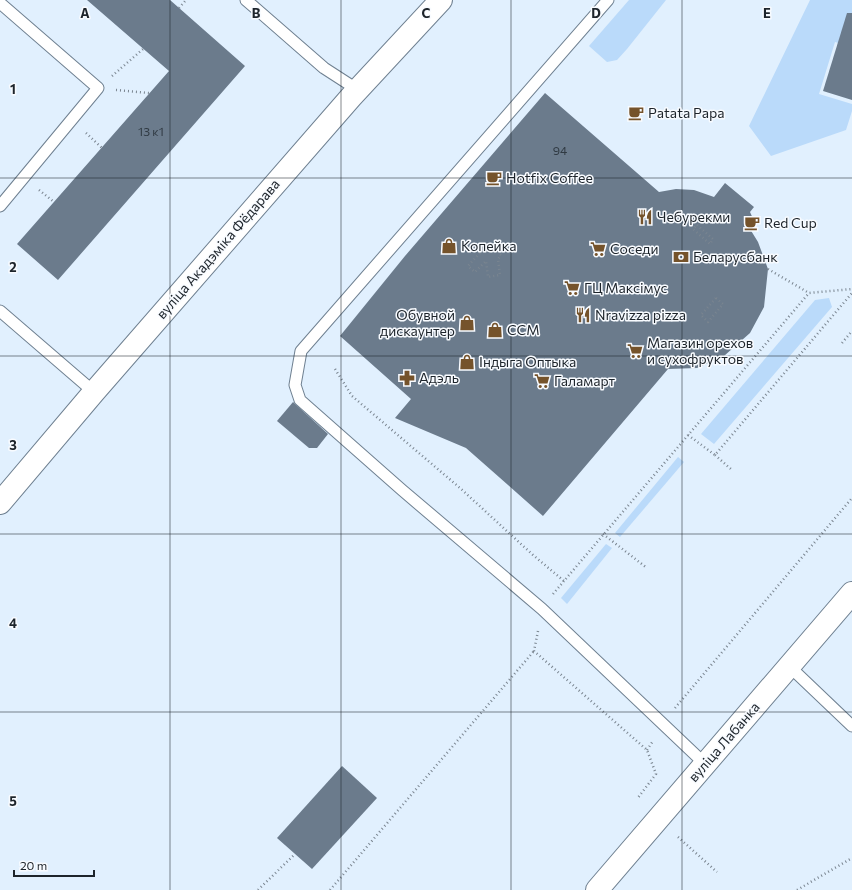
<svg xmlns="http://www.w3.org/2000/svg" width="852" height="890" viewBox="0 0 852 890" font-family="Commissioner,sans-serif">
	<rect width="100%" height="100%" fill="#e1f0fe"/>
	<!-- green -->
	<g fill="#badafa">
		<path d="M629 0H666L627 49 617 60 607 62 589 46Z"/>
		<path d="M810 0H852V47L835 42 819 94 852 104V111L846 130 771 156 749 126Z"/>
		<path d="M829 298 832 307 714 444 701 434 815 300Z"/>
		<path d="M678 457 684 462 620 537 615 533Z"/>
		<path d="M606 544 612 548 567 604 561 598Z"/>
	</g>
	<!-- building -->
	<g fill="#6b7b8c">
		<path d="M87 0H170L245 66 58 280 17 244 169 71Z"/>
		<path d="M847 13H852V100L823 91Z"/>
		<path d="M545 93 659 192 676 189 694 190 714 197 725 183 754 207 750 212 755 223 750 229 758 242 768 269 764 307 750 333 724 356 697 368 668 369 543 516 466 448 395 418 411 399 340 336 405 256Z"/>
		<path d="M293 402 328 434 317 448H309L277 421Z"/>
		<path d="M342 766 377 798 312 869 277 838Z"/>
	</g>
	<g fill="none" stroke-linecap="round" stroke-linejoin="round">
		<defs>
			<g id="lane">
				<path d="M246 0 324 68 358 90"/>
				<path d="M608 0 301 351 295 385 300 400 402 490 542 609 705 764"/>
				<path d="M0 3 98 88 0 206"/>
				<path d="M0 311 94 392"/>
				<path d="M789 666 852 726"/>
			</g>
			<g id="secondary">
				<path d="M0 503 94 392 351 97 441 0"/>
				<path d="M597 890 852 593"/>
			</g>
		</defs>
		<!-- lane casing -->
		<use href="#lane" stroke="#6f8091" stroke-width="13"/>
		<!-- secondary casing -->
		<use href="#secondary" stroke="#6f8091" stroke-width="24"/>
		<!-- path -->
		<g stroke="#7a8590" stroke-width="2.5" stroke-dasharray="1 3" stroke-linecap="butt">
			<path d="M179 8 186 0"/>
			<path d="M112 76 143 49"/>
			<path d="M116 90 149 93"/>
			<path d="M86 133 102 148"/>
			<path d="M39 190 54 202"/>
			<path d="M697 225 713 239 710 244 693 229Z"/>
			<path d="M488 244 501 255 498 259 500 275 488 277 486 261 475 272 468 266Z"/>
			<path d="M768 269 809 293"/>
			<path d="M716 298 723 304 708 322 701 315Z"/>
			<path d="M842 343 852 331"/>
			<path d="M335 369 352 396 460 488 533 555 564 581 809 293 852 289"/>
			<path d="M688 435 715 455 852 293"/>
			<path d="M715 455 732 470"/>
			<path d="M603 534 647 568"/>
			<path d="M553 594 564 581"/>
			<path d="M538 631 534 651 647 750 656 774 637 799"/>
			<path d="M675 708 852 498"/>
			<path d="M647 750 653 741"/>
			<path d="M678 837 717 872"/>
			<path d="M258 890 295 854"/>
			<path d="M330 890 534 651"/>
			<path d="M797 890 852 858"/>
		</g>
		<!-- lane -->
		<use href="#lane" stroke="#fff" stroke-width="11"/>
		<!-- secondary -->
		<use href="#secondary" stroke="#fff" stroke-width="22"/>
	</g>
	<!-- grid -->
	<path fill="none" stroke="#1d242b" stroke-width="1" stroke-opacity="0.55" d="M170 0V890M341 0V890M511 0V890M682 0V890M0 178H852M0 356H852M0 534H852M0 712H852"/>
	<!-- icons -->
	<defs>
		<symbol id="cafe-bare" viewBox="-9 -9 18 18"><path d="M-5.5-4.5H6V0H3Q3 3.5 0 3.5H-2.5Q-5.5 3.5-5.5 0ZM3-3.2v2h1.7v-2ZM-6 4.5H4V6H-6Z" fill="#75532b" stroke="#f8fbff" stroke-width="2.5" paint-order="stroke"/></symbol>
		<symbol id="restaurant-bare" viewBox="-9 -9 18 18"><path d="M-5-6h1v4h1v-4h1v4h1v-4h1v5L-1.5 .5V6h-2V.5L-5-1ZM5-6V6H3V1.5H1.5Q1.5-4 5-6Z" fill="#75532b" stroke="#f8fbff" stroke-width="2.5" paint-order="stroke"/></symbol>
		<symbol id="shop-bare" viewBox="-9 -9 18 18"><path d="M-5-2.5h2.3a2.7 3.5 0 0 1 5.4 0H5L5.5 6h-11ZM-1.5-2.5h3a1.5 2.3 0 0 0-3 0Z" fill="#75532b" stroke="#f8fbff" stroke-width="2.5" paint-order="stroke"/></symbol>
		<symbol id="supermarket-bare" viewBox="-9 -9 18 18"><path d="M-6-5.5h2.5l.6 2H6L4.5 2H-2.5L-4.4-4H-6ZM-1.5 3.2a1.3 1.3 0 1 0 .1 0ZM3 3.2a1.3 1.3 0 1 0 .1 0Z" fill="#75532b" stroke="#f8fbff" stroke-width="2.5" paint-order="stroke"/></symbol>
		<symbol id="bank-bare" viewBox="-9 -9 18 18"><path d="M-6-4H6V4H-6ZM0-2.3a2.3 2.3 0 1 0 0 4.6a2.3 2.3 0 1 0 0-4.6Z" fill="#75532b" stroke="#f8fbff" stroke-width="2.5" paint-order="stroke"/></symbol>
		<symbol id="pharmacy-bare" viewBox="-9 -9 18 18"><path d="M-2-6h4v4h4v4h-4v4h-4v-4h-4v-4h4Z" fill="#75532b" stroke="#f8fbff" stroke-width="2.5" paint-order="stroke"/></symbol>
	</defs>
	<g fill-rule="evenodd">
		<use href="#cafe-bare" x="625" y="102" width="22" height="22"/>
		<use href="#cafe-bare" x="483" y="167" width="22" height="22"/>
		<use href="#restaurant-bare" x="634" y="206" width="22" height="22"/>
		<use href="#cafe-bare" x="741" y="212" width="22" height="22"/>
		<use href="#shop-bare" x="438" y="235" width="22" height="22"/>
		<use href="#supermarket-bare" x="587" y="238" width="22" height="22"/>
		<use href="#bank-bare" x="670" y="246" width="22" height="22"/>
		<use href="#supermarket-bare" x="561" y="277" width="22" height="22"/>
		<use href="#restaurant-bare" x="572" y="304" width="22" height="22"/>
		<use href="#shop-bare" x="456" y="312" width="22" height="22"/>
		<use href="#shop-bare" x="484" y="319" width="22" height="22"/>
		<use href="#supermarket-bare" x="624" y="340" width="22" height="22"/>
		<use href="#shop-bare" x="456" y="351" width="22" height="22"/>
		<use href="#pharmacy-bare" x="396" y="367" width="22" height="22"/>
		<use href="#supermarket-bare" x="531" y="370" width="22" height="22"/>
	</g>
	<g text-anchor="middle" stroke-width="3" stroke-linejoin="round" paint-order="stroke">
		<!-- number labels -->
		<g font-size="12" fill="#303a43">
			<text x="151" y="136">13 к1</text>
			<text x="560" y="155">94</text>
		</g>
		<!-- poi labels -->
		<g font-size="14" fill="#1d242b" stroke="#f8fbff" text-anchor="start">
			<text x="648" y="118">Patata Papa</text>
			<text x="506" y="183">Hotfix Coffee</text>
			<text x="657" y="222">Чебурекми</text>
			<text x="764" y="228">Red Cup</text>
			<text x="461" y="251">Копейка</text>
			<text x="610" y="254">Соседи</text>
			<text x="693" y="262">Беларусбанк</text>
			<text x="584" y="293">ГЦ Максімус</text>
			<text x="455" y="320" text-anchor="end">Обувной<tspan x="455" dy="16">дискаунтер</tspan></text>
			<text x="595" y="320">Nravizza pizza</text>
			<text x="507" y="335">ССМ</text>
			<text x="647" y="348">Магазин орехов<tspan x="647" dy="16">и сухофруктов</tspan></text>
			<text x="479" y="367">Індыга Оптыка</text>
			<text x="419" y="383">Адэль</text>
			<text x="554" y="386">Галамарт</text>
		</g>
		<!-- street labels -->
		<g font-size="14" fill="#1d242b" stroke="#f8fbff">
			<text transform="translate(218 249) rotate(-49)" y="5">вуліца Акадэміка Фёдарава</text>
			<text transform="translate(724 742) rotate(-49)" y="5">вуліца Лабанка</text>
		</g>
	</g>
	<g font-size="13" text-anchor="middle" font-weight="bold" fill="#1d242b" stroke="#f8fbff" stroke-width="3" stroke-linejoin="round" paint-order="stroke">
		<text x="85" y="18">A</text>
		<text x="256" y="18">B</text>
		<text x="426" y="18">C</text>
		<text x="596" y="18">D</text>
		<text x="767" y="18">E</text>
		<text x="13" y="94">1</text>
		<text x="13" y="272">2</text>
		<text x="13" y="450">3</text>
		<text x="13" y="628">4</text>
		<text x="13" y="806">5</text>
	</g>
	<!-- scale -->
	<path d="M14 870v6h80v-6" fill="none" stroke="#1d242b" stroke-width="2"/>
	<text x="20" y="870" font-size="12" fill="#1d242b" stroke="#f8fbff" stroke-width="3" paint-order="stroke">20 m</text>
</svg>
